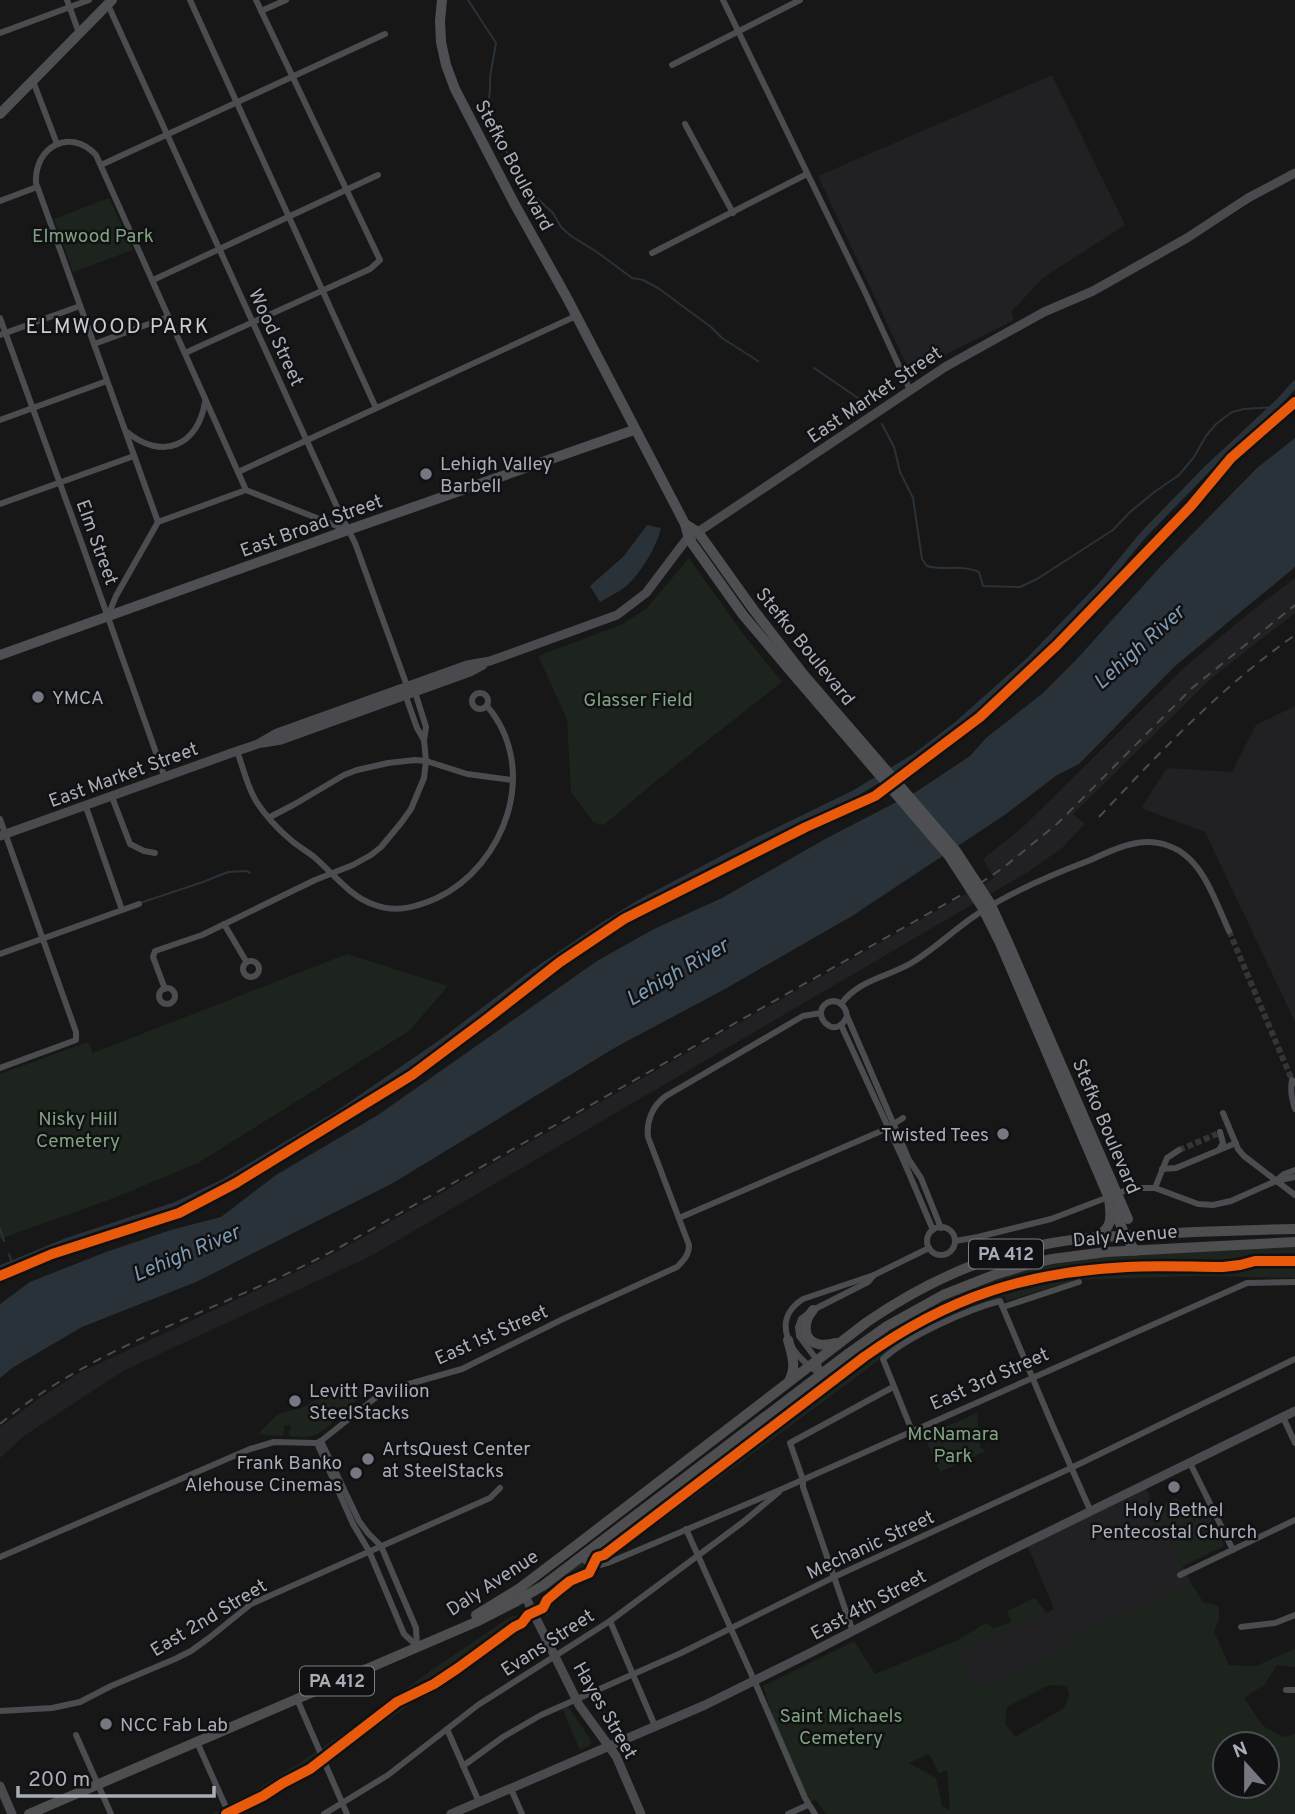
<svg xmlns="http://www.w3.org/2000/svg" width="1295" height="1814" viewBox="0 0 1295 1814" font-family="Overpass,sans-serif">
	<rect width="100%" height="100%" fill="#171717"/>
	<!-- built -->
	<g fill="#212123">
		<path d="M1052 75 1125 225 1043 278 1011 312 1014 320 917 369 908 368 818 176Z"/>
		<path d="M1295 578V613L1213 677 1073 814 1085 824 1062 848 1028 872 371 1256 123 1371 24 1436 0 1458V1427L40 1398 79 1373 311 1265 355 1242 994 878 983 859 1023 827 1186 666 1249 613Z"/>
		<path d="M1295 706V1022L1205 832 1141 808 1167 768 1232 772 1256 725Z"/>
		<path d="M1146 1489 1191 1583 1133 1611 1082 1630 1061 1650 1003 1683 973 1686 959 1652 1054 1609 1028 1547Z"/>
	</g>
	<!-- green -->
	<g fill="#1d241e" fill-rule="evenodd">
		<path d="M109 198 133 250 73 272 54 219Z"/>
		<path d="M689 558 744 635 782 682 657 780 604 825 594 823 571 792 567 719 538 656 621 625 646 609Z"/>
		<path d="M347 954 448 986 409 1031 198 1163 114 1198 0 1239V1074L88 1042 93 1053Z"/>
		<path d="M1295 1247V1278L1197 1276 1075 1280 1007 1301 1004 1296C954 1313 911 1333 870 1367L659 1523 599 1563 555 1603 547 1617 540 1604 544 1590 850 1356 910 1316 966 1289 1034 1268 1111 1255Z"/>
		<path d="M331 1390 366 1391 344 1411 333 1406 330 1410 338 1417C318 1436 316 1439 288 1436L291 1425H285L283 1436 258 1434 278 1414 306 1406Z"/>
		<path d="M977 1413 980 1447 986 1451 940 1472 924 1436Z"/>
		<path d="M1177 1498 1186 1517 1206 1508 1224 1546 1183 1566 1155 1508Z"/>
		<path d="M1191 1583 1203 1602 1219 1606V1618L1214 1632 1229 1665 1256 1666 1295 1649V1667L1277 1665 1264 1685 1244 1698 1263 1726 1284 1737 1295 1734V1814H826L816 1800 810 1801 782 1745 763 1686 854 1641 875 1674 956 1641 986 1623 994 1628 1011 1622 1007 1611 1035 1598 1046 1613 959 1652 973 1685 1003 1683 1061 1650 1082 1630 1133 1611ZM1049 1685 1067 1686 1069 1696 1064 1708 1015 1737 1005 1723 1007 1707ZM1225 1744H1267V1786H1225ZM929 1754 939 1773 947 1770 950 1810 942 1806 936 1778 909 1763Z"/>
		<path d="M525 1615 531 1626 513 1634 308 1775 248 1812 244 1814H212L256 1790 302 1761 367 1717 433 1669 512 1616Z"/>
		<path d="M568 1706 592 1742 589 1746 580 1750 562 1708Z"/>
	</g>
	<!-- water -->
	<g fill="#2a3239">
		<path d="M1295 438V567L1175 666 1079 764 1057 775 1006 814 852 916 725 989 616 1047 393 1183 196 1282 82 1327 12 1368 0 1378V1304L30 1282 106 1252 171 1230 221 1217 276 1175 378 1115 597 961 654 929 722 898 827 838 916 792 970 756 986 738 1043 693 1075 661 1161 566 1257 468Z"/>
		<path d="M647 525 661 528C657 546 640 575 625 587 617 593 608 597 600 602L590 586 624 556Z"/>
	</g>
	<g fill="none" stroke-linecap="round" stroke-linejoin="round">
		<!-- stream -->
		<g stroke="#2a3239" stroke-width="2">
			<path d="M468 0 496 43 490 77V91L486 117 530 192 553 213 561 227 571 236 597 252 632 278 643 280 658 288 711 327 722 338 758 361"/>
			<path d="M814 368 871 407"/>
			<path d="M882 424 894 447 900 472 913 498 922 559 927 566C944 571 962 564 979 572L983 586 1020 587 1037 579 1113 530 1129 513 1153 493 1179 475 1194 457 1206 436 1216 424 1232 412 1244 409 1274 407"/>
			<path d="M140 903 203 882 228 872 247 871 250 873"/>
			<path d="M0 1229 4 1241"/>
			<path d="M9 1254 12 1263"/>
		</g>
		<!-- canal -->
		<path stroke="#2a3239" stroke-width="7" d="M0 1269 68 1241 177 1205 223 1183 340 1113 443 1042 532 974 606 924 640 903 749 845 854 794 915 757 957 725 1030 660 1102 585 1143 535 1208 468 1280 401 1295 384"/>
		<!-- street-tunnel -->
		<g stroke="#343537" stroke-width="6" stroke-dasharray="6 3" stroke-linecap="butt">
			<path d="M1229 931 1292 1080"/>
			<path d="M1179 1150 1217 1134"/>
		</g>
		<!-- street -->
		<g stroke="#4b4c50" stroke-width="6">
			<path d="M67 0 79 33"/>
			<path d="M190 0 376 408"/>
			<path d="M723 0 865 292 910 390"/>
			<path d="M108 5 337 507 355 543 407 686"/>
			<path d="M261 11 286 0"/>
			<path d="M0 33 89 0"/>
			<path d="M672 65 800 0"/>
			<path d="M33 81 57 144"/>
			<path d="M685 124 733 213"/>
			<path d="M101 165 385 34"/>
			<path d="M0 201 37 187"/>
			<path d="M652 253 807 174"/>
			<path d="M153 280 378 175"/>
			<path d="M0 318 83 547 165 778"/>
			<path d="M0 335 80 306"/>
			<path d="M94 344 168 317"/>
			<path d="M185 353 370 269 380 260 256 0"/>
			<path d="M0 420 107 381"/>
			<path d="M127 432C162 461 198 446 205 402"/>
			<path d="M238 472 576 316"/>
			<path d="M0 504 134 456"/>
			<path d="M158 522 246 490"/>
			<path d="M108 616 116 596 158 522 36 183C34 147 70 127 96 155L246 490 347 530"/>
			<circle cx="480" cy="701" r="8"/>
			<path d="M405 694 417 728 424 740"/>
			<path d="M237 751C243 767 247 786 256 801 265 815 279 830 292 841 298 846 306 851 313 856 333 873 350 897 375 905 396 913 417 907 437 898 506 865 540 768 487 706"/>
			<path d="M112 797 130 844 144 851 155 853"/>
			<path d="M86 807 122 910"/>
			<path d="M270 817 295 804 344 775 357 770 388 763 415 760 426 761 467 774 512 780"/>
			<path d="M0 819 76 1032V1040L0 1068"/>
			<path d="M224 924 246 961"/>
			<path d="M0 954 139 904"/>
			<circle cx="251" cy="969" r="8"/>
			<circle cx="167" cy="996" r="8"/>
			<path d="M165 989 153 957 155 951 202 935 315 880 353 865 371 855 381 847 401 823 411 809 424 778 426 761 424 740 426 727 415 692 411 690"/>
			<path d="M841 1004C859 979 889 977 913 962 934 949 953 931 973 917 1008 893 1048 876 1088 861 1102 855 1117 847 1132 844 1144 841 1158 842 1169 846 1203 858 1215 901 1229 931"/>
			<path d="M847 1016C836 1043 809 1014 827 1003 838 997 846 1007 847 1016L909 1160 921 1178 941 1228"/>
			<path d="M841 1025 905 1164 933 1230"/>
			<path d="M1295 1083 1292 1080C1290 1091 1292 1099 1295 1109"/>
			<path d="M1223 1113 1238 1149 1244 1156 1295 1195"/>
			<path d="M1220 1132 1223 1143 1220 1148"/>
			<path d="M1162 1169 1176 1168 1236 1143"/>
			<path d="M1277 1180 1284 1174 1295 1170"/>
			<path d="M1155 1188 1167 1158 1179 1150"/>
			<path d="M679 1218 886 1129 903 1118"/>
			<circle cx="941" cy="1241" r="14"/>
			<path d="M955 1241 978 1237 1051 1219 1132 1188H1155L1198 1204 1213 1205 1231 1201 1276 1181 1295 1177"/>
			<path d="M1003 1307 1079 1282"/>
			<path d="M821 1374C794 1359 767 1322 803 1299L874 1275 929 1248"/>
			<path d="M821 1374 817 1360 799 1336 798 1327 801 1319 813 1310 868 1282 874 1275"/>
			<path d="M1283 1417 1295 1443"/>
			<path d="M912 1431 883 1359C906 1337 969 1309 1000 1301L1052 1424 1091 1512"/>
			<path d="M321 1441 359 1521 368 1533 381 1546 416 1628 417 1646"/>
			<path d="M317 1443 353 1524 369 1551 404 1634 417 1646"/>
			<path d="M1190 1463 1233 1550"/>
			<path d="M686 1529 754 1680 805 1798 815 1814"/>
			<path d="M0 1557 250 1449 274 1442 317 1443 321 1441 384 1391 462 1369 565 1318 677 1267C684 1260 689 1255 689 1245L648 1137C646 1121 653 1105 666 1096L803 1016 821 1013"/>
			<path d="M581 1557C590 1567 595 1567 608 1563L782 1489 1247 1283 1295 1282"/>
			<path d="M1180 1575 1295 1520"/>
			<path d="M610 1621 655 1726"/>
			<path d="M1241 1627 1275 1623 1295 1615"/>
			<path d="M853 1632 803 1487V1480L790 1443 893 1387"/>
			<path d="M1286 1690H1295"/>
			<path d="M297 1699 347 1814"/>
			<path d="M0 1711 52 1708 80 1702 111 1686 175 1659 191 1651 209 1638 251 1604 490 1498 500 1488"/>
			<path d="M447 1729 479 1802"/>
			<path d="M76 1735 111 1814"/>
			<path d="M197 1742 229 1814"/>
			<path d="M463 1766 503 1737 541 1715 681 1653 834 1577 1071 1468 1295 1359"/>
			<path d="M511 1789 522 1814"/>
			<path d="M324 1814 388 1775 478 1705 610 1621 743 1522 779 1492"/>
			<path d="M788 1814 808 1805"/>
		</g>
		<!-- secondary -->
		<g stroke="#4a4a4e" stroke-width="9">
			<path d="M263 743 281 740 470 672 483 665"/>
			<path d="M0 836 237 751 258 744 277 733 467 665 490 661 617 615 646 593 686 540 945 367 1044 312 1093 291 1187 238 1248 198 1295 173"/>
			<path d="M523 1592 579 1705 616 1756 641 1814"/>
			<path d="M0 1786 12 1814"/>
			<path d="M451 1814 705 1705 814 1651 983 1564 1295 1411"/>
		</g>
		<!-- primary -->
		<g stroke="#4d4f52" stroke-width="10">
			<path d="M442 0 440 21 441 42 446 65 455 89 514 203 566 296 685 524 689 539 743 615 798 680"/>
			<path d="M0 114 112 0"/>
			<path d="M685 524 698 532 753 609 804 675"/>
			<path d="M0 655 348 530 634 430"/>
			<path d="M1112 1205 1125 1235 1135 1251"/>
		</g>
		<!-- highway -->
		<g stroke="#4e4e51" stroke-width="10">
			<path d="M1096 1237C1114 1227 1111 1216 1109 1198"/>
			<path d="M813 1310C804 1320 801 1340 818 1344 824 1346 831 1344 836 1343"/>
			<path d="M788 1340C792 1355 797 1367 789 1381"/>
			<path d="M476 1615 520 1588 574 1547 867 1322C915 1289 967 1263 1025 1249 1061 1239 1098 1237 1136 1235 1189 1232 1242 1230 1295 1229"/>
			<path d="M29 1814 476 1622 517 1601 544 1585 849 1353 887 1326 943 1295 994 1275 1030 1264 1052 1259 1106 1252 1295 1242"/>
		</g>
		<!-- rail -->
		<g stroke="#4b4c4f" stroke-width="2" stroke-dasharray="9 7" stroke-linecap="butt">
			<path d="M1099 817C1162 750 1220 688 1295 635"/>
			<path d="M0 1424C98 1342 231 1307 342 1246L970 890 1003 868 1058 823 1192 688 1295 605"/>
		</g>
		<!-- primary-bridge -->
		<g stroke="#4d4f52" stroke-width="10">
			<path d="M804 675 956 851 990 903 1007 940 1128 1219"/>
			<path d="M798 680 949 856 982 907 1000 943 1109 1198"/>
		</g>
		<defs>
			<g id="cycleway">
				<path d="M0 1276 52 1254 179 1213 236 1183 412 1075 487 1019 560 962 624 919 806 827 875 796 980 717 1057 645 1191 506 1231 458 1295 402"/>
				<path d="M226 1814 263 1796 283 1783 310 1769 397 1702 434 1684 458 1668 514 1627 522 1623 528 1615 543 1608 547 1600 560 1589 570 1581 589 1573 597 1557 604 1555 864 1357C947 1298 1025 1272 1127 1267 1159 1265 1191 1267 1223 1267L1240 1265 1255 1261H1295"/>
			</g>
		</defs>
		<!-- cycleway casing -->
		<use href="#cycleway" stroke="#111113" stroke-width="15"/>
		<!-- cycleway -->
		<use href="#cycleway" stroke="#e8590c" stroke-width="10"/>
	</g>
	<!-- markers -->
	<g fill="#757880" stroke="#111113" stroke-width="2.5">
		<circle cx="426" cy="474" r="7"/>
		<circle cx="38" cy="697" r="7"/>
		<circle cx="1003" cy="1134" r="7"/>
		<circle cx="295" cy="1401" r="7"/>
		<circle cx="368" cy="1459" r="7"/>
		<circle cx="356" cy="1473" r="7"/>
		<circle cx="1174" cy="1487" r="7"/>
		<circle cx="106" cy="1724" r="7"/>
	</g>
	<g text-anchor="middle" stroke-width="5" stroke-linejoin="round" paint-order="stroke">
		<!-- shield labels -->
		<g fill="#111113" stroke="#7b7e86" stroke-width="2">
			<rect x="969" y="1239.5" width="74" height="29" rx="5"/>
			<rect x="300" y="1666.5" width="74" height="29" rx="5"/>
		</g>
		<g font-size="18" font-weight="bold" fill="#a8adb8">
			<text x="1006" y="1260">PA 412</text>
			<text x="337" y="1687">PA 412</text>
		</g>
		<!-- street labels -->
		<g font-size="19" fill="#a8adb8" stroke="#111113">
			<text transform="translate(515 165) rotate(62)" y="7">Stefko Boulevard</text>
			<text transform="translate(277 337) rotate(65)" y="7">Wood Street</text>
			<text transform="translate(874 394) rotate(-34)" y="7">East Market Street</text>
			<text transform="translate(311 525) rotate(-20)" y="7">East Broad Street</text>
			<text transform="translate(98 542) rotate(70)" y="7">Elm Street</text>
			<text transform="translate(806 646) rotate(51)" y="7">Stefko Boulevard</text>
			<text transform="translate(123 774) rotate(-20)" y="7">East Market Street</text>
			<text transform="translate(1107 1126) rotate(67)" y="7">Stefko Boulevard</text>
			<text transform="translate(1125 1235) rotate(-5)" y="7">Daly Avenue</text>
			<text transform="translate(491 1334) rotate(-24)" y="7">East 1st Street</text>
			<text transform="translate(989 1378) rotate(-24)" y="7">East 3rd Street</text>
			<text transform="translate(870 1544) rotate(-25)" y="7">Mechanic Street</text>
			<text transform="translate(492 1582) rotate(-33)" y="7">Daly Avenue</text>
			<text transform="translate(868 1604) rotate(-28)" y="7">East 4th Street</text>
			<text transform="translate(208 1617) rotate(-31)" y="7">East 2nd Street</text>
			<text transform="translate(547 1642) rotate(-33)" y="7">Evans Street</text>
			<text transform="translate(606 1710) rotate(60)" y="7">Hayes Street</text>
		</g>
		<!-- park labels -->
		<g font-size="19" fill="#7fa381" stroke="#111113">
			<text x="93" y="242">Elmwood Park</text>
			<text x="638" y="706">Glasser Field</text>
			<text x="78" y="1125">Nisky Hill<tspan x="78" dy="22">Cemetery</tspan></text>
			<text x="953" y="1440">McNamara<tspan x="953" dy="22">Park</tspan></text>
			<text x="841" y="1722">Saint Michaels<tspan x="841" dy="22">Cemetery</tspan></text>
		</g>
		<!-- poi labels -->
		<g font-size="19" fill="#a8adb8" stroke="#111113" text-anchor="start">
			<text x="440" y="470">Lehigh Valley<tspan x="440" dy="22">Barbell</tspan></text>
			<text x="52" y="704">YMCA</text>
			<text x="989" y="1141" text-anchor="end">Twisted Tees</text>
			<text x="309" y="1397">Levitt Pavilion<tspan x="309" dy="22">SteelStacks</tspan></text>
			<text x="382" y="1455">ArtsQuest Center<tspan x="382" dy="22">at SteelStacks</tspan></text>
			<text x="342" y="1469" text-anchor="end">Frank Banko<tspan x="342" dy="22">Alehouse Cinemas</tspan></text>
			<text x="1174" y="1516" text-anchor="middle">Holy Bethel<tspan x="1174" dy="22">Pentecostal Church</tspan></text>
			<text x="120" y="1731">NCC Fab Lab</text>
		</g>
		<!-- neighbourhood labels -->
		<g font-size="21" letter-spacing="2" fill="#c9ccd4" stroke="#111113">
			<text x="118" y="333">ELMWOOD PARK</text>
		</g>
		<!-- water labels -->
		<g font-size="21" font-style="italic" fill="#7f9bb3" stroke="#111113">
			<text transform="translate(1139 647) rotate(-42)" y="7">Lehigh River</text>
			<text transform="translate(677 972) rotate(-30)" y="7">Lehigh River</text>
			<text transform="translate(186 1253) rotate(-23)" y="7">Lehigh River</text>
		</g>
	</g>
	<!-- north arrow -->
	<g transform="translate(1246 1765) rotate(339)"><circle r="33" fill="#111113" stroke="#4d4f55" stroke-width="2"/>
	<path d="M0-5L12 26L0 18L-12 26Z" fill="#757880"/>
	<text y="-10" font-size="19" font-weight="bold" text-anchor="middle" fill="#a8adb8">N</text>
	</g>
	<!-- scale -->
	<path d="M18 1786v10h196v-10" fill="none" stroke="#a8adb8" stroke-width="3.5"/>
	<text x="28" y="1786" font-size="21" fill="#a8adb8" stroke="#111113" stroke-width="5" paint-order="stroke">200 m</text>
</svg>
